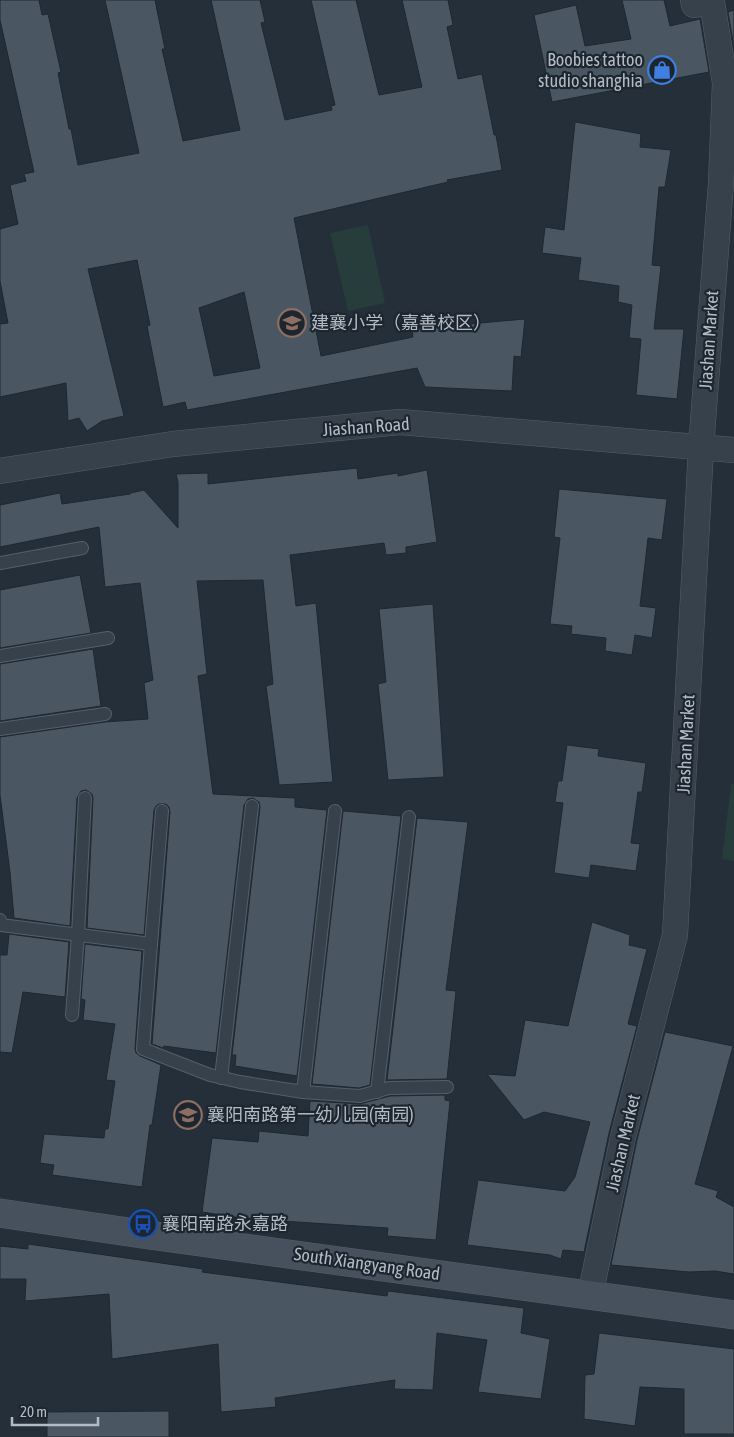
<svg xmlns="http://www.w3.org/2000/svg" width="734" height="1437" viewBox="0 0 734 1437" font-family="'Asap Condensed','Noto Sans SC',sans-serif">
	<rect width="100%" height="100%" fill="#242f3a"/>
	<!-- garden -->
	<g fill="#273d3c">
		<path d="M368 225 385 303 348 311 330 233Z"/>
		<path d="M731 784H734V861L722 859Z"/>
	</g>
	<!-- building -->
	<g fill="#4a5763" stroke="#1f2831" fill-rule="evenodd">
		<path d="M0 0H39L42 15 48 14 61 72 58 73 69 129H71L78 165 139 153 105 0H155L165 49H162L183 141 240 130 211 0H260L265 22 261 23 285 120 332 110 331 106 335 105 311 0H356L379 95 422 87 402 0H448L453 25 447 27 458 79 482 74 494 135H496L502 170 447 180 448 182 294 218 321 356 413 337 412 329 525 319 521 357 514 356 512 391 425 387 417 368 187 410 185 402 163 407 147 326 150 325 137 260 88 269 124 416 102 421 87 431 79 418 68 421 66 383 0 397V324L8 323 0 281V229L18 224 10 185 26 181 24 174 34 172 0 20ZM244 292 260 368 214 376 199 308Z"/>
		<path d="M622 0H664L670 26 700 19 709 72 552 102 534 15 576 5 585 46 631 39Z"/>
		<path d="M734 10V48L728 12Z"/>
		<path d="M575 122 641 134 640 147 671 150 665 187H659L652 265 661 266 654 329H684L677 399 636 395 641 339 629 338 632 305 618 302 619 286 578 280 581 258 542 253 545 227 564 230Z"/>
		<path d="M357 468 358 479 398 473V476L427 470 437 542 406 547V553L386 555 384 543 290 555 296 606 316 603 333 782 279 785 266 686 273 684 263 580 197 581 207 674 198 676 213 794 295 798V807L327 810 297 1076 235 1066 236 1055H232L260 807 259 802 253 798 248 799 244 805 216 1053 164 1046 163 1048 152 1044 170 812 169 807 166 804H159L156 806 154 810 144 935 87 928 93 798 92 794 86 790 81 791 77 798 70 926 14 918 10 872 0 795V737L105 722 148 719 144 683 153 680 140 583 105 587 99 527 0 547V505L60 493 62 504 130 494 131 493 144 490 178 528V482L176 474 208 473V484Z"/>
		<path d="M559 489 667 499 662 540 648 538 640 606 656 608 652 638 635 635 632 655 605 651 606 638 571 634 572 626 550 624 560 538 554 537Z"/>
		<path d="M80 575 91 633 0 648V590Z"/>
		<path d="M433 604 444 777 388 780 378 684 386 682 379 609Z"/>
		<path d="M93 649 101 706 0 721V664Z"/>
		<path d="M567 745 599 749 598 756 646 763 642 792H638L631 843 640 844 636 871 591 865 589 878 554 873 563 803 555 802 558 781H562Z"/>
		<path d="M343 811 401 816 370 1085 359 1088 312 1084Z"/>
		<path d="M417 818 468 822 446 990 456 991 447 1079 387 1080Z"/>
		<path d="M592 922 630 935 629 945 647 949 628 1024 637 1026 609 1133 584 1252 563 1250 561 1259 550 1255 467 1245 478 1180 565 1191 575 1177 590 1122 544 1112 524 1120 487 1074 515 1076 525 1020 568 1026Z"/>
		<path d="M9 934 69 942 65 997 23 992 12 1053 0 1052V955H7Z"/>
		<path d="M85 944 142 951 135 1049 136 1053 140 1056 161 1065 152 1125H150L142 1187 52 1175 54 1165 40 1163 44 1134 104 1138 105 1129H108L115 1081 106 1080 115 1024 83 1020 85 1000 81 999Z"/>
		<path d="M665 1032 733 1046 695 1184 718 1191 716 1197 734 1207V1274L715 1271 689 1272 611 1265 637 1140Z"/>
		<path d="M445 1095V1100L450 1101 436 1240 387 1236 388 1228 267 1220V1222L202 1212 212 1138 258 1142 259 1131 308 1136 310 1101 360 1104 390 1096Z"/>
		<path d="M28 1244 203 1269 202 1272 387 1296 388 1291 524 1308 521 1333 550 1339 541 1399 478 1392 487 1340 437 1333 433 1390 394 1389 395 1380 275 1398 276 1407 221 1412 218 1344 112 1359 109 1294 25 1301 26 1279H0V1246L28 1249Z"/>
		<path d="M599 1333 734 1349V1434H684V1389L640 1387 635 1426 584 1419 585 1375 594 1374Z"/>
		<path d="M169 1411V1437H47V1412Z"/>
	</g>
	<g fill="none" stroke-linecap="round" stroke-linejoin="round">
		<defs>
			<g id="lane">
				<path d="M0 563 82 548"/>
				<path d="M0 656 108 638"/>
				<path d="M0 729 105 714"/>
				<path d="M162 811 151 944 143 1049 210 1075 240 1082 303 1092 360 1096 389 1088 447 1087"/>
				<path d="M0 920 1 925 151 944"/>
				<path d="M72 1015 78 935 85 798"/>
				<path d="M221 1078 252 806"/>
				<path d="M303 1092 335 811"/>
				<path d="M377 1092 409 817"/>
			</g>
			<g id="street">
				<path d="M0 471 173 444 400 422 734 450"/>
				<path d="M590 1296 623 1137 675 935 701 448 721 183 725 83 712 2 694 5 693 0"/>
			</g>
			<path id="secondary" d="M0 1213 142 1234 734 1315"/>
		</defs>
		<!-- lane casing -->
		<use href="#lane" stroke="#565f68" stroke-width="14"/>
		<!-- street casing -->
		<use href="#street" stroke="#565f68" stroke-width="26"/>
		<!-- secondary casing -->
		<use href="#secondary" stroke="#565f68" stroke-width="29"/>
		<!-- lane -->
		<use href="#lane" stroke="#37414b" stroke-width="12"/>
		<!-- street -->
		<use href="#street" stroke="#37414b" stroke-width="25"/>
		<!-- secondary -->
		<use href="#secondary" stroke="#46515d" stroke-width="28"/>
	</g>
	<!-- icons -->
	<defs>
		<symbol id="shop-ring" viewBox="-11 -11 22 22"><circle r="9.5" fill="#1d262f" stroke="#3f7fe0" stroke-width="1.5"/><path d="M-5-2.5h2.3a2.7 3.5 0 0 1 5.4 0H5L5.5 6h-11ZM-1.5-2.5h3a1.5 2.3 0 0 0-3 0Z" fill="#3f7fe0"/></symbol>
		<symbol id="school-ring" viewBox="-11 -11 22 22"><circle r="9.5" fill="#1d262f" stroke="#8d6e63" stroke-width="1.5"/><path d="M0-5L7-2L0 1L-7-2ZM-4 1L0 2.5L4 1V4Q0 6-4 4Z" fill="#8d6e63"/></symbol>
		<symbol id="bus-ring" viewBox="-11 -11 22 22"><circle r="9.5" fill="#1d262f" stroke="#1a4fb4" stroke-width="1.5"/><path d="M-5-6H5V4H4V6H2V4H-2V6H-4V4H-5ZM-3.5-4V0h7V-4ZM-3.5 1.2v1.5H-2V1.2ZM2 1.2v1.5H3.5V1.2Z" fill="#1a4fb4"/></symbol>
	</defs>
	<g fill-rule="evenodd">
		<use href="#shop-ring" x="646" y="54" width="32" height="32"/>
		<use href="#school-ring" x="276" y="307" width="32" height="32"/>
		<use href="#school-ring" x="172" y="1099" width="32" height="32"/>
		<use href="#bus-ring" x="127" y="1208" width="32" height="32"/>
	</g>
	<g text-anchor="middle" stroke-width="4.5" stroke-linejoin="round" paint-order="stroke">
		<!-- poi labels -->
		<g font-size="18" fill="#b3bcc6" stroke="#1d262f" text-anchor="start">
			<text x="643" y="66" text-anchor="end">Boobies tattoo<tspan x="643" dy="21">studio shanghia</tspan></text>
			<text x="311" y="329">建襄小学（嘉善校区）</text>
			<text x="207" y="1121">襄阳南路第一幼儿园(南园)</text>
			<text x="162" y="1230">襄阳南路永嘉路</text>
		</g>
		<!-- street labels -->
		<g font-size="18" fill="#b3bcc6" stroke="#1d262f">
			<text transform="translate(709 340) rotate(-86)" y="6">Jiashan Market</text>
			<text transform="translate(366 427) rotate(-4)" y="6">Jiashan Road</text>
			<text transform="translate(686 744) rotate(-87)" y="6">Jiashan Market</text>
			<text transform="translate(623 1143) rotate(-77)" y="6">Jiashan Market</text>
			<text transform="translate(367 1264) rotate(8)" y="6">South Xiangyang Road</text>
		</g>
	</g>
	<!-- scale -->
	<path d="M12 1417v8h86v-8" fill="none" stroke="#b3bcc6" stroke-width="2.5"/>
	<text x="20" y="1417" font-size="15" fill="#b3bcc6" stroke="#1d262f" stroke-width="4" paint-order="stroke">20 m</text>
</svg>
